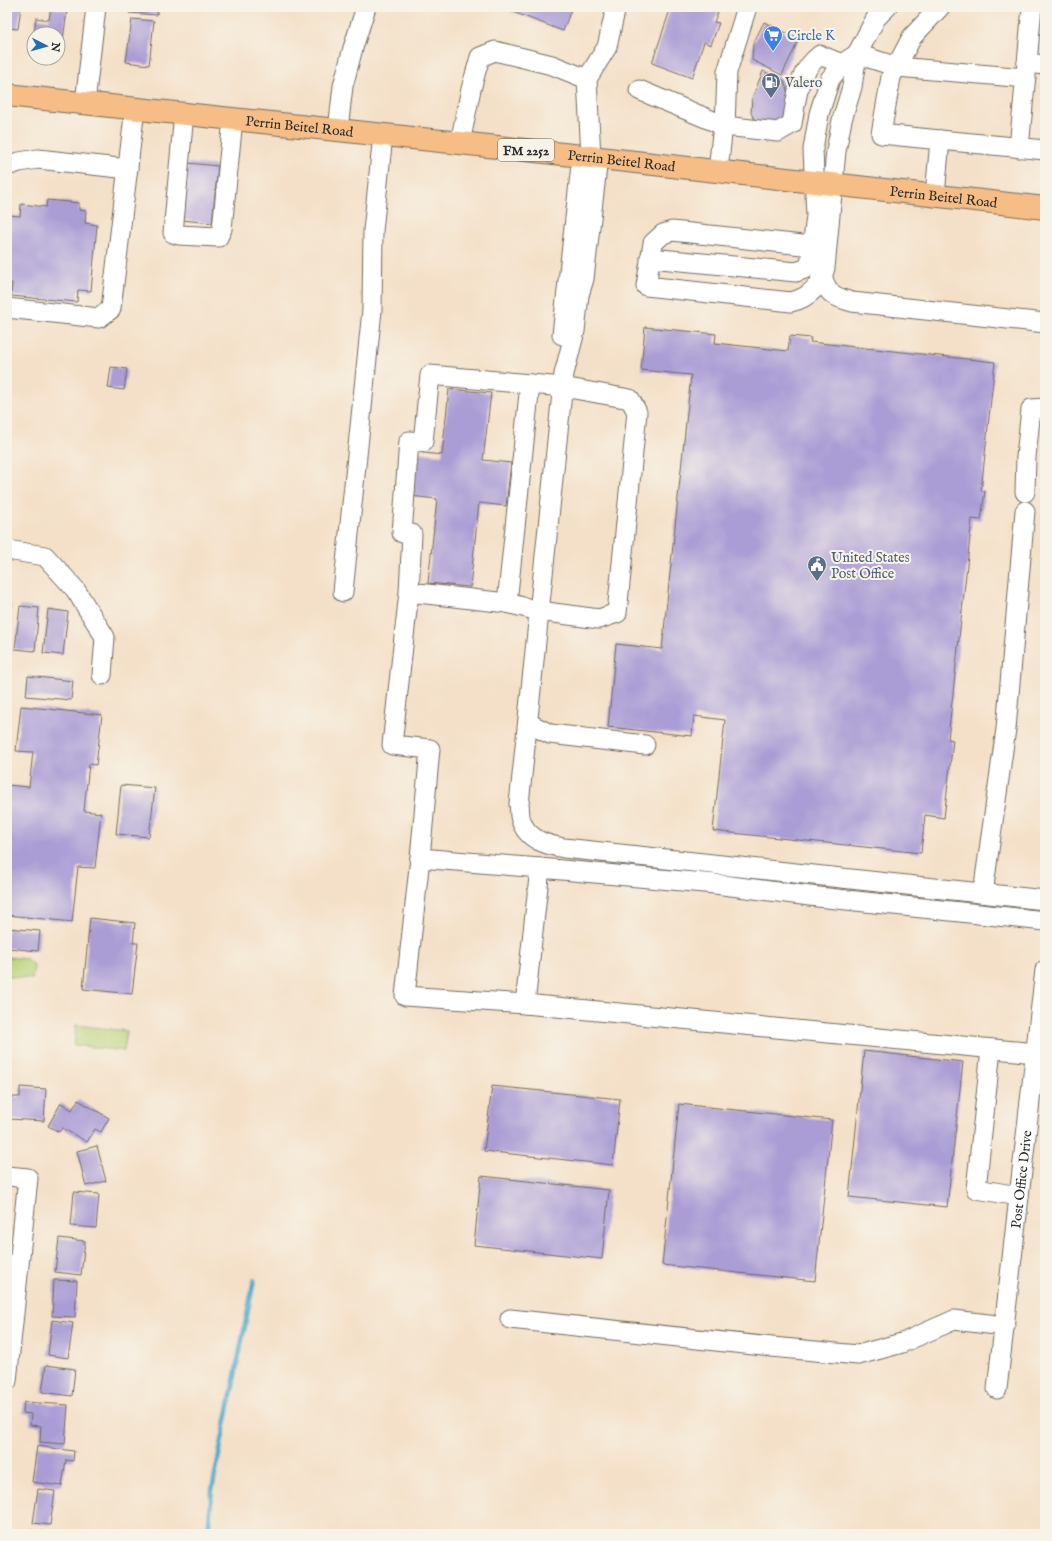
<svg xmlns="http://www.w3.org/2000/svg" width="1052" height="1541" viewBox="0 0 1052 1541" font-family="'IM FELL English',serif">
	<rect width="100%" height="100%" fill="#f7f3e8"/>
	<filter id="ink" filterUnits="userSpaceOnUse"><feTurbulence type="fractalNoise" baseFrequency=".025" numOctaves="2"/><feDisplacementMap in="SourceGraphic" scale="8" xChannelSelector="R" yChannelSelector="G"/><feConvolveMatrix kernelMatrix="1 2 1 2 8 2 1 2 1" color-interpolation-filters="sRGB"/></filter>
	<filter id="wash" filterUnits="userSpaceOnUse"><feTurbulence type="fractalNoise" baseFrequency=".012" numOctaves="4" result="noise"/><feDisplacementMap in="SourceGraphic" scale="16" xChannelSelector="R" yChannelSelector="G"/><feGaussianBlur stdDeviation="0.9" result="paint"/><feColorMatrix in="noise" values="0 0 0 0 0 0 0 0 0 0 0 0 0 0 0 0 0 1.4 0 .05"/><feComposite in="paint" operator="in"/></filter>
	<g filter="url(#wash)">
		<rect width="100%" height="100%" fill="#f4e0c8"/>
		<!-- green -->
		<g fill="#b7d176" stroke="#717e50">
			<path d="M7 957 27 959 34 966 32 979 7 976Z"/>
			<path d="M76 1025 127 1031 124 1051 74 1045Z"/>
		</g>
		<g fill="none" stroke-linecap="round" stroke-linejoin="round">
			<!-- stream -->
			<path stroke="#51aace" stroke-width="4.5" d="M208 1534 212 1490 254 1280"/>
		</g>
		<g id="blocks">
			<!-- building -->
			<g fill="#aa9dd5">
				<path d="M7 7H21L18 29 9 28V31H7Z"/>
				<path d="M51 7 67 10 63 40 58 39V34H34L36 18 49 20Z"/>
				<path d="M130 7H158L157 15 129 13Z"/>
				<path d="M500 7H572L563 31Z"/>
				<path d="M671 7H720L714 22 719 23 711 45 704 42 692 78 652 63Z"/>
				<path d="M132 19 154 21 149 65 126 62Z"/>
				<path d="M764 22 799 39 782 75 752 60 753 44Z"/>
				<path d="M763 71 784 80 790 101 781 127 758 125 751 113 752 98Z"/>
				<path d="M188 163 218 166 212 223 182 220Z"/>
				<path d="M47 200 79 203V210L86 211 85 223 97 225 91 291 78 290 77 302 11 296 12 283H7V215L20 216 21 204 46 207Z"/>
				<path d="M645 327 716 334 715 343 788 351 790 336 811 338 810 342 995 362 981 491H985L981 520 972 519 948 739 953 740 944 818 925 815 921 853 713 831 725 720 694 716 692 736 608 727 616 644 662 649 691 375 641 370Z"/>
				<path d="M111 367 127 369 124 390 108 388Z"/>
				<path d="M449 389 491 393 483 460 511 463 506 506 479 503 470 587 428 583 437 499 410 496 415 452 442 455Z"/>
				<path d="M7 604 11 605 8 633H7Z"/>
				<path d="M20 606 39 608 35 651 15 649Z"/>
				<path d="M48 609 68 612 63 655 43 653Z"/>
				<path d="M28 676 73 681 71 700 26 696Z"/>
				<path d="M21 706 102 715 96 765 89 764 84 811 101 813 95 868 78 867 72 922 7 915V785L29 787 33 752 16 751Z"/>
				<path d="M121 785 155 788 149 837 116 834Z"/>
				<path d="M90 918 135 923 133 943H138L132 994 83 989Z"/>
				<path d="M7 928 40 931 38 951 7 948Z"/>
				<path d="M864 1051 963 1062 947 1207 849 1197Z"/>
				<path d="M492 1086 620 1099 613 1165 484 1151Z"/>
				<path d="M20 1087 46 1089 44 1121 8 1119 9 1097H20Z"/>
				<path d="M78 1100 109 1118 101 1132 95 1129 87 1142 62 1128 59 1132 48 1126 61 1103 72 1110Z"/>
				<path d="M679 1104 832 1120 815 1281 662 1265Z"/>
				<path d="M97 1146 106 1181 86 1186 77 1151Z"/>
				<path d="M481 1176 609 1190 602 1259 474 1245Z"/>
				<path d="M74 1192 99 1194 96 1228 71 1226Z"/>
				<path d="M59 1238 85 1241 81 1275 55 1272Z"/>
				<path d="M54 1280 77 1281 75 1317 52 1316Z"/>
				<path d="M52 1320 73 1323 68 1358 48 1355Z"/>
				<path d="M46 1365 75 1369 72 1396 42 1392Z"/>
				<path d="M24 1402 68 1405 65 1444 40 1442 41 1426 30 1425 31 1414 23 1413Z"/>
				<path d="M37 1446 74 1451 73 1461 66 1460 62 1486 32 1482Z"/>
				<path d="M38 1489 55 1491 50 1525 33 1523Z"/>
				<path d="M29 1530 50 1532V1534H28Z"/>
			</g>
		</g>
	</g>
	<g filter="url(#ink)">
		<use href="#blocks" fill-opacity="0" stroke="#716a62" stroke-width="1"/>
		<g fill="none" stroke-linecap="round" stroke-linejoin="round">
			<defs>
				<g id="minor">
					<path d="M1032 7 1027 63 1045 65"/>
					<path d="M857 54 897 67 1026 78"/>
					<path d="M587 79 591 157"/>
					<path d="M639 90 725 126 727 72 747 7"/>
					<path d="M85 103 96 7"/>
					<path d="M184 113 173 233 179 235 218 237 222 229 233 119"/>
					<path d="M338 130 343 86 353 48 366 7"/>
					<path d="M940 140 1045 150"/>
					<path d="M460 143 471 89 480 57 495 51 552 65 587 79 607 47 616 7"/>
					<path d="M1019 148 1027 63"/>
					<path d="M598 158 584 279 579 295 575 331 564 374 519 804C520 809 519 815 521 820 527 840 547 845 564 848L1045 900"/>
					<path d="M7 166 19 162 38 159 128 169"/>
					<path d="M718 171 722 134 725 126 778 132 792 124C797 96 797 73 820 55L842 64"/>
					<path d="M935 195 940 140 881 134 891 77 912 37 940 7"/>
					<path d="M812 246 672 231 663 234 653 243 646 286 791 302C809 298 821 285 825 268L836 151 842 120 852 87 857 54 876 18 887 7"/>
					<path d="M650 258 796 272 805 269 810 265 816 216 813 149 819 114 830 79 842 64 857 54"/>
					<path d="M823 279C829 296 836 297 852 302L1045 323"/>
					<path d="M7 308 99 318 111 309 135 108"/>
					<path d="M562 335 582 156"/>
					<path d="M1025 492 1026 457 1031 409 1045 408"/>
					<path d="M7 550 45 556 75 589 105 637 102 675"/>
					<path d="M343 592 372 310 373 231 383 135"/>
					<path d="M409 592 507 603 530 384 430 375 423 442 409 441 402 533 412 534 409 592 392 745 430 749 420 858 540 868"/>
					<path d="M507 603 539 611 599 619 617 613 637 412 630 399 563 387 530 384"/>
					<path d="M528 723 550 734 645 745"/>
					<path d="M420 858 405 996 525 1004"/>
					<path d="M983 893 1006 729 1025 511"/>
					<path d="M991 1049 976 1189 1019 1196"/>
					<path d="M1036 1053 525 1004 540 868 715 884 818 897 1045 921"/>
					<path d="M7 1176 28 1178 7 1381"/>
					<path d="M510 1319 772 1347 858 1355 902 1343 954 1320 1005 1326"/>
					<path id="s1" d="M997 1389 1045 970"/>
				</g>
				<g id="major">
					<path id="s2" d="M7 95 582 156 1045 208"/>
				</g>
			</defs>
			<!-- minor casing -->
			<use href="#minor" stroke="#716a62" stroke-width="21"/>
			<!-- major casing -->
			<use href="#major" stroke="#716a62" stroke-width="24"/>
			<!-- minor -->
			<use href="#minor" stroke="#fff" stroke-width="19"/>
			<!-- major -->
			<use href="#major" stroke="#f6be86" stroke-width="22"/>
		</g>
	</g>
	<!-- icons -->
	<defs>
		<symbol id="supermarket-pin" viewBox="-11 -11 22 30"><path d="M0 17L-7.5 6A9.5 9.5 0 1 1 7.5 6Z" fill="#3f7fe0" stroke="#f7f3e8"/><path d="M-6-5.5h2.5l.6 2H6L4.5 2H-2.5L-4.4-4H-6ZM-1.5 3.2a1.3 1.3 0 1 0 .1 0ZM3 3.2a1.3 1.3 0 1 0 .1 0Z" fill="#fff"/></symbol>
		<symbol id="fuel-pin" viewBox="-11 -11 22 30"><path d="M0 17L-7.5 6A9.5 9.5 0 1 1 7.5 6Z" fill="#5c6f8a" stroke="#f7f3e8"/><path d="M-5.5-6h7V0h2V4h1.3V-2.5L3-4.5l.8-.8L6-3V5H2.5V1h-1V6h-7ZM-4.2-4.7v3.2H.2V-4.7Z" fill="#fff"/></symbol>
		<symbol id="civic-pin" viewBox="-11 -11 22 30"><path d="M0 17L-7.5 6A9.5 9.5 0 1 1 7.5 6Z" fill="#5c6f8a" stroke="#f7f3e8"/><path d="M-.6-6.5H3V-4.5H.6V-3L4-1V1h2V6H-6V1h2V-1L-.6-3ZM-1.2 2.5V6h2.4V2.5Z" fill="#fff"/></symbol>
	</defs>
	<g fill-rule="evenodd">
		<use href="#supermarket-pin" x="762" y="24" width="22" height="30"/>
		<use href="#fuel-pin" x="760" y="71" width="22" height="30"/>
		<use href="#civic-pin" x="806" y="554" width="22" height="30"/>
	</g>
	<g text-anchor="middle" stroke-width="4" stroke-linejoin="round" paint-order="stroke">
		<!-- shield labels -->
		<rect fill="#f7f3e8" stroke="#686764" stroke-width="1" x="498" y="139" width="56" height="22" rx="3"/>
		<g font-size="13" font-weight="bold" fill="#2b2b2b">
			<text x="526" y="155">FM 2252</text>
		</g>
		<!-- shop labels -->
		<g font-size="14" fill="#366cbe" stroke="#f7f3e8" text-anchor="start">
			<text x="787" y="40">Circle K</text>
		</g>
		<!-- service labels -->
		<g font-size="14" fill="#4e5e75" stroke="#f7f3e8" text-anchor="start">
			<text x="785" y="87">Valero</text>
			<text x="831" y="562">United States<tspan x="831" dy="16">Post Office</tspan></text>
		</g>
		<!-- street labels -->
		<g font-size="14" fill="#2b2b2b" stroke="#f7f3e8">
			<text dy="5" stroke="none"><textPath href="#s2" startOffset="294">Perrin Beitel Road</textPath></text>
			<text dy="5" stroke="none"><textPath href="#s2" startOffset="618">Perrin Beitel Road</textPath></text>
			<text dy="5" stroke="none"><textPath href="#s2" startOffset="942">Perrin Beitel Road</textPath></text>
			<text dy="5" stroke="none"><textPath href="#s1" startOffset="211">Post Office Drive</textPath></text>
		</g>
	</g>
	<!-- margin -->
	<rect width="1052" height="1541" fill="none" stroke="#f7f3e8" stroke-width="24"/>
	<!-- north arrow -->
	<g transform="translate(46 46) rotate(96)"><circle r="19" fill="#f7f3e8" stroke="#a5a39c"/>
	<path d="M0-3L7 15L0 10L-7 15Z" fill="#1f6fb2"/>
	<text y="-6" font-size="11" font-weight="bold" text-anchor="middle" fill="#2b2b2b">N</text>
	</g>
</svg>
